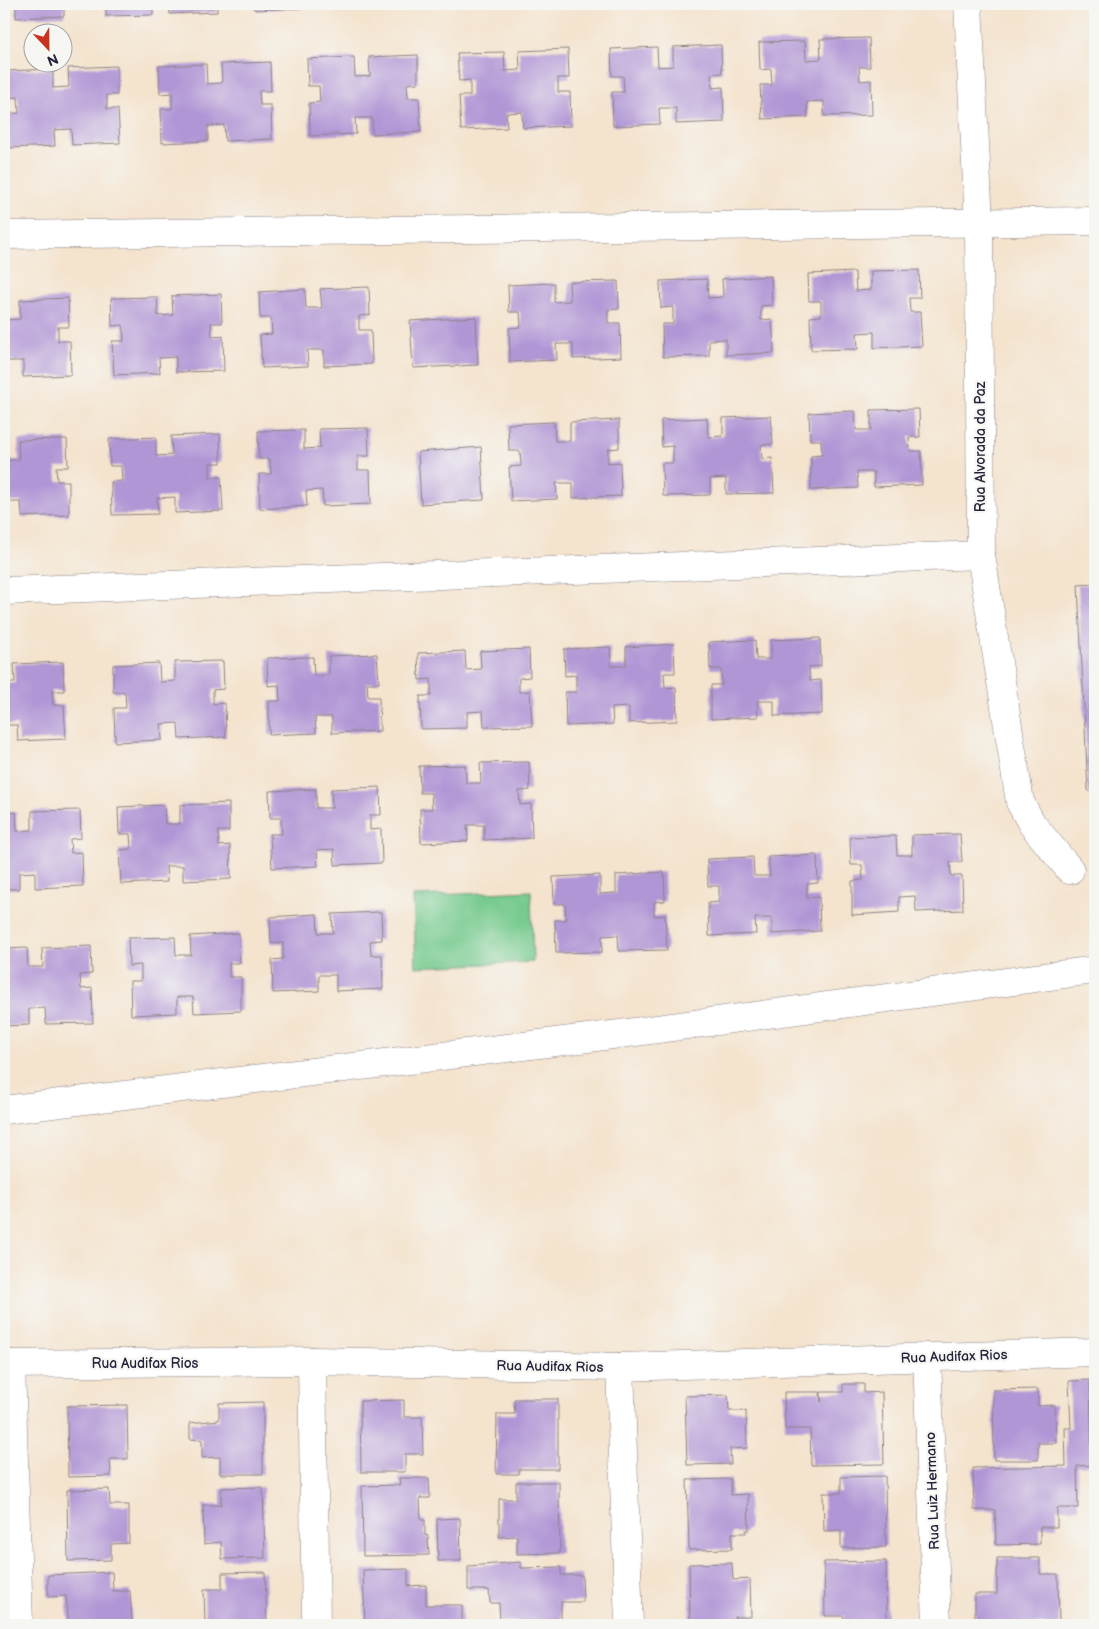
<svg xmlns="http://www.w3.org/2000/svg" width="1099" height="1629" viewBox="0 0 1099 1629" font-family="'Balsamiq Sans',sans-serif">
	<rect width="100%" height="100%" fill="#f6f6f2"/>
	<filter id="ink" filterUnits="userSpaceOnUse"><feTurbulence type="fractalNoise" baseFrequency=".02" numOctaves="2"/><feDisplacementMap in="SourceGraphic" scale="10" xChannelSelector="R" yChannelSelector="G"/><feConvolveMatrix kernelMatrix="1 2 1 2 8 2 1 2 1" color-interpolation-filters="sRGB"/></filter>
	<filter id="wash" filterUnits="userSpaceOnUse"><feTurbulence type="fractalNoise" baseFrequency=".0096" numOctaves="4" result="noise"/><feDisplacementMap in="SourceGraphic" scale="20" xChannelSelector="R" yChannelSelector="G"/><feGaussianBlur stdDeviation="1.12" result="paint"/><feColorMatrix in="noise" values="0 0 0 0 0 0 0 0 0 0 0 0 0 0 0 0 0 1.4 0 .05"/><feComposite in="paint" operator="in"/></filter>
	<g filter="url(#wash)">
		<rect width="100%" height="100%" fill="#f4e3cd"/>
		<!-- green -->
		<path fill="#76ca8e" stroke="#4c7664" d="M531 891 533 962 416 967 413 896Z"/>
		<g id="blocks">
			<!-- building -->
			<g fill="#b196d5">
				<path d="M16 4H64V16L16 18Z"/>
				<path d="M106 4H153V15L106 16Z"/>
				<path d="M169 4H217V12L170 14Z"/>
				<path d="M254 4H301V8L255 10Z"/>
				<path d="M318 4H361V5L318 7Z"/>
				<path d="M869 38 870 67H859L860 81 871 80 872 115 824 116V101L807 102 808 117 762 119 760 85H772L771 69 760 70 759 42 805 41 806 60 821 59 820 39Z"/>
				<path d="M721 45 722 73 711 74 712 88 723 87 724 122 676 124V108H659L660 124 613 126 612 92H624L623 76H612L611 49 657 47 658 67 673 66V47Z"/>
				<path d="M568 49 569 78H558V92H570L571 126 523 128 522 112 506 113 507 128 461 130 459 96H470V80L459 81 457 53 504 52 505 71 520 70 519 51Z"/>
				<path d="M418 55V83L407 84 408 98H419L421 132 372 134V118H355L356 134 310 136 309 103 320 102 319 86H308L307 59 354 57 355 77 370 76 369 57Z"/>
				<path d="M270 62 271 91H259L260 105H271L272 139 225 141 224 125 208 126V141L162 143 161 109H172V93L160 94 159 66 206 64 207 84 222 83 221 64Z"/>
				<path d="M117 66V95H107V109H118L120 143 72 145 71 129 54 130 55 146 9 148 7 114 19 113 18 97 7 98 6 71 53 69V88L69 87 68 68Z"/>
				<path d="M919 270 920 298H909L910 312H920L922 346 874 348V332L857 333 858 349 811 350 810 317 821 316V301H809L808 274 855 272 856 291 871 290V271Z"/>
				<path d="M771 276 772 305 761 306V320L772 319 774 353 726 355V339L709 340V356L663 357 662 324H673V307L661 308 660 281 707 279 708 298 723 297 722 279Z"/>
				<path d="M618 281 619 309 608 310V323H620L621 357 573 359V344H556L557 360 510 362 509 328 521 327 520 312H509L508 285 554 283V302L570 301 569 282Z"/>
				<path d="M369 287 370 315 359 316V330H371L372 364 324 366V350H307L308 366 262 368 260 335 272 334 271 318H260L259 292 305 289 306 308H322L320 289Z"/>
				<path d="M221 294 222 323H211L212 337 223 336 224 371 176 372V357L159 358 160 373 114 375 112 341H124L123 325 112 326 111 298 157 297 158 316 173 315 172 296Z"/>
				<path d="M68 298 69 327H58V341H70L71 375 23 377V361H6L7 378H4V320L20 319V300Z"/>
				<path d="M476 317 478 365 413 368 410 321Z"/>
				<path d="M919 409 920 437H909L910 451H921L922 485 874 487V472H857L858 488 811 490V456L822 455 821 440H810L809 413 855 411 856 430H871V410Z"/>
				<path d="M771 416 773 444 761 445 762 459 772 458 774 493 726 494V478L710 479V495L663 496 662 463H673V446L662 447 661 420 707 418 708 437 723 436V418Z"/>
				<path d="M619 420V448L608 449V463L620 462 621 496 573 498V483H556L557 499 511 501 509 467 521 466 520 451H509L508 424 554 422 555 441H570V422Z"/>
				<path d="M368 428 369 456H358V470H370L371 504 323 506 322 490 306 491 307 506 260 509 259 474H271L270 459H259L258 431 304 430V449L320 448 319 429Z"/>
				<path d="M220 434 221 463H210V477H221L223 511 175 513V497L157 498 158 514 112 515 111 482 122 481 121 466H110L109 439 156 437V456L172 455 171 436Z"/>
				<path d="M67 439 68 467H56L57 481H69V515L22 517 21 502H4V460H19L18 440Z"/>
				<path d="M481 447 484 500 421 504 418 452Z"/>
				<path d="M1095 584V796L1088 790 1078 585Z"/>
				<path d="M820 638 821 666 809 667 810 681 821 680 822 714 774 716V701H757L758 717 711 719V685H722L721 669H710L709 642 755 640 756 659H771V640Z"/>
				<path d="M674 644 675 673H664L665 688 676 687 677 721 629 723V707L612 708 613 724 566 726 565 692H576V675L565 676 564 649 610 647 611 666H626V647Z"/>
				<path d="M529 649 530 677 519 678V692L530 691 532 726 484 727 483 711 467 712V728L421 729 420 696H431V679L419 680 418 653 465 651 466 670 481 669 480 651Z"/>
				<path d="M377 654 379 683H367L368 697H379L380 731 332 733V717H315L316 733 269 735V701H280L279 685 268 686 267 658 313 657 314 676 329 675V656Z"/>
				<path d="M223 661 224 689 213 690V704L225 703 226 737 179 739 178 723 161 724 162 740 115 742 114 708H126L125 692H113V665L159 663 160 682 175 681V662Z"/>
				<path d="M63 662 64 691H52L53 705H64L66 739 18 741 17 725H4V683H15L14 664Z"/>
				<path d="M529 762 530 790 519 791 520 805 531 804 532 838 484 840V825H467L468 841 421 843 420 809H432L431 793H420L419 766 465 765 466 783H481L480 763Z"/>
				<path d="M380 787 381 815H370V830L381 829 382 863 335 865 334 849 317 850 318 866 272 868 270 834H282L281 818H270L269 791 316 789V808H332L331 789Z"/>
				<path d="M229 803V831H218L219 846 230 845 231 879 183 881V866H166L167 882 121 884 119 850 131 849 130 834H119L118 807 164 805 165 824H180V805Z"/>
				<path d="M80 810 81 838 70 839 71 853 82 852 83 886 35 888V872L19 873V889H4V813L16 812 17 831 32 830V811Z"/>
				<path d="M960 834 962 862H950L951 876H962L963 910 916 912 915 896 899 897V912L852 915V881L863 880 862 865H851L850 837 896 836 897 855H912V835Z"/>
				<path d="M817 855 818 883 807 884V898L819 897 820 931 772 934V918H755L756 934 709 936 708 903 719 902V886H708L707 859 753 857 754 876H770L768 857Z"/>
				<path d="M664 872 665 901 654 902V916L665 915 667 950 619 951 618 935 602 936V952L556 953 555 920H566L565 904H554L553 877 600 875V894L616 893V875Z"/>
				<path d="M381 912 382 940 370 941 371 955H382L383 989 336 991V975H319V991L273 993 272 960 283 959V943H271L270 917 317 914 318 933H333L332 914Z"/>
				<path d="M239 933 240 963H229V977H241V1011L194 1013 193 997H177V1013L131 1015 130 981H141V965L129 966 128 938 175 937 176 955H191L190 936Z"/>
				<path d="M91 946 92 974 80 975 81 989 92 988 93 1023 46 1024 45 1008 29 1009V1025L4 1026V949L27 948 28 967H43L42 948Z"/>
				<path d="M1090 1380 1092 1465 1077 1466 1078 1508H1057V1527H1040V1544L996 1545 995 1510H974L973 1468 1066 1466 1065 1428H1071L1069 1381Z"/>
				<path d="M843 1384H864V1393L882 1392 884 1464 811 1465 810 1429H785L784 1392H820L821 1402V1392H843Z"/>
				<path d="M1038 1389V1406L1055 1405 1056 1443H1038V1460H994L993 1390Z"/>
				<path d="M728 1395 729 1411H746L747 1448 730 1449 731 1464 687 1465 685 1396Z"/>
				<path d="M514 1399H558V1469H519V1474H496L497 1414H515Z"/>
				<path d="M404 1400V1417H422L423 1454H405V1472H361L360 1401Z"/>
				<path d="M263 1402V1474H220V1457L202 1458V1440L190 1439V1423L219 1420V1403Z"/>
				<path d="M127 1405 128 1459H110L111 1476 68 1477 67 1406Z"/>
				<path d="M885 1476 886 1547 841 1548V1530L824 1531 823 1493H841V1477Z"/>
				<path d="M399 1478H429L430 1498H420L421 1520H425V1535L428 1536 429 1555 363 1556 362 1486 400 1485Z"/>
				<path d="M731 1479V1495L748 1494 749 1530H746V1533H732V1549L689 1550 687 1480Z"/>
				<path d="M516 1482H559L560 1553 517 1554V1536L499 1537V1499H516Z"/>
				<path d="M263 1487 265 1558 222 1559 221 1542 204 1544 203 1505H221V1488Z"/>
				<path d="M109 1489 110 1505H129V1543L111 1544V1560L68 1561 67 1490Z"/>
				<path d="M460 1518 461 1561H438L437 1519Z"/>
				<path d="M997 1558H1040V1574H1058L1059 1625H975V1594H997Z"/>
				<path d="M886 1561 887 1625H844V1616H825L824 1562Z"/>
				<path d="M521 1562V1568L561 1567V1575H582L583 1602H561V1625H518V1621L500 1622 499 1603H490L489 1590H468V1566Z"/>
				<path d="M732 1563 733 1580 750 1579 751 1617H734V1625H690L689 1564Z"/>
				<path d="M408 1569V1586L426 1585V1605H462V1625H365L363 1570Z"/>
				<path d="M112 1572 113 1591H130L132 1625H69L66 1596 48 1597V1575Z"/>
				<path d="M265 1572 267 1625H205L204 1589H222V1573Z"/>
			</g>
		</g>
	</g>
	<g filter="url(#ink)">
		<use href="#blocks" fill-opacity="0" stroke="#8b8284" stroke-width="1"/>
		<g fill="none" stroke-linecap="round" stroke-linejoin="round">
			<defs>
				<g id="minor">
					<path d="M968 4 979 224 981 555 1020 802 1032 824 1070 870"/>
					<path d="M4 235 1095 221"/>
					<path d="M4 591 981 555"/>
					<path d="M4 1110 620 1034 1095 970"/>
					<path d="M927 1357 937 1625"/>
					<path d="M312 1361 316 1625"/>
					<path d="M4 1364 312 1361 620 1367 1095 1352"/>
					<path d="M11 1364 19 1625"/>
					<path d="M620 1367 629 1625"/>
				</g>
			</defs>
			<!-- minor casing -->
			<use href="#minor" stroke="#8b8284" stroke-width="29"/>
			<!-- minor -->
			<use href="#minor" stroke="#fff" stroke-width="28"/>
		</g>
	</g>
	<g text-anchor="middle" stroke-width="4.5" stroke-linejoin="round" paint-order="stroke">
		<!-- street labels -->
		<g font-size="14" fill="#22223b" stroke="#f6f6f2">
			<text transform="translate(980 447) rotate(-90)" y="5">Rua Alvorada da Paz</text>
			<text transform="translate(954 1356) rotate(-2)" y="5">Rua Audifax Rios</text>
			<text x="145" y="1368">Rua Audifax Rios</text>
			<text transform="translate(550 1366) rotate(1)" y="5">Rua Audifax Rios</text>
			<text transform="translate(932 1491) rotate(-92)" y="5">Rua Luiz Hermano</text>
		</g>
	</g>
	<!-- margin -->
	<rect width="1099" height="1629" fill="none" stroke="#f6f6f2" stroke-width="20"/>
	<!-- north arrow -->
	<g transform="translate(48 48) rotate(158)"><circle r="24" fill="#f6f6f2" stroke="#a1a1a9"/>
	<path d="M0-4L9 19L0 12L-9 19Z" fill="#c8321e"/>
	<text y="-8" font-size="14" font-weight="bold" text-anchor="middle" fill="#22223b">N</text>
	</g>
</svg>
